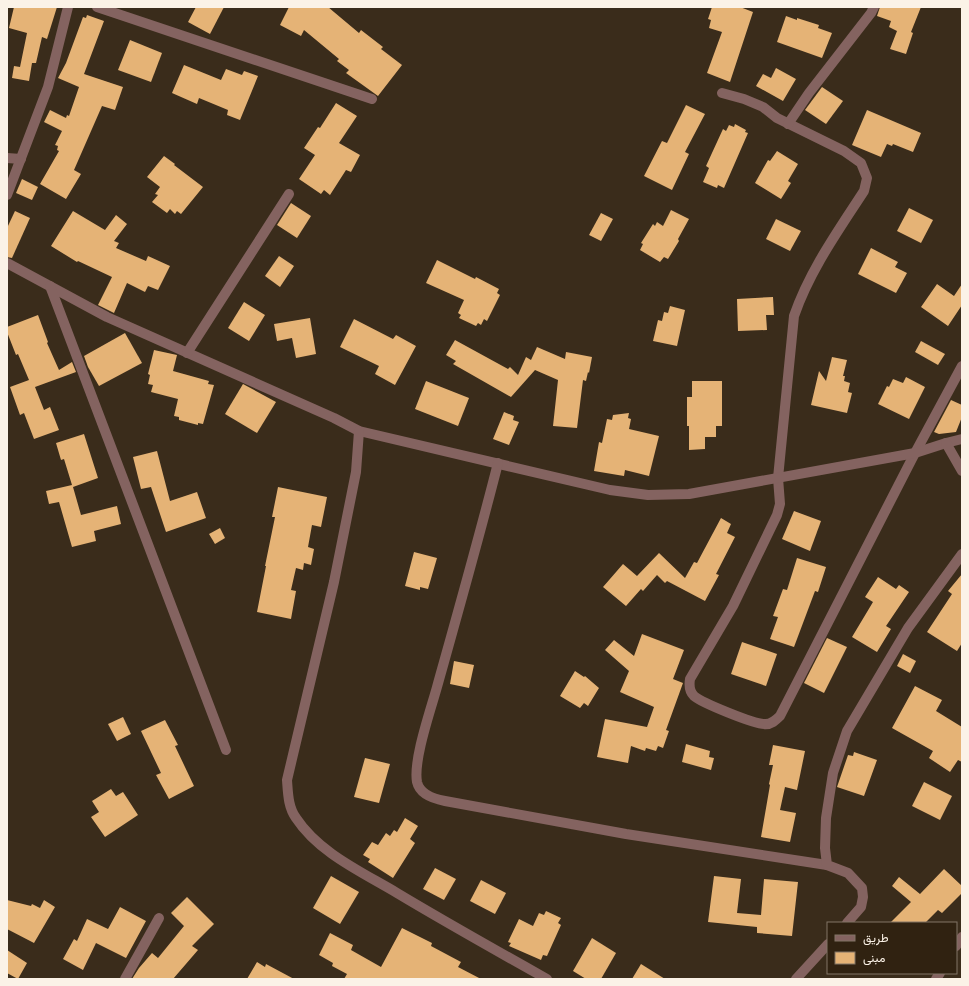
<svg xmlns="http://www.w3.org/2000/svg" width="969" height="986" viewBox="0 0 969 986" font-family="'Open Sans',Vazirmatn,sans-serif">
	<rect width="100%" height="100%" fill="#3a2c1b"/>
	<!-- building -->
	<g fill="#e5b376">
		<path d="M14 7H57L47 39 42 37 36 63H32L29 81 12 78 14 66 20 67 27 33 9 28Z"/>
		<path d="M196 7H224L210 34 188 22Z"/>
		<path d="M289 7H328L359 33 361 30 383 47 381 49 402 65 378 96 346 73 349 70 337 61 339 59 304 30 301 36 280 25Z"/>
		<path d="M712 7H740L753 12 730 82 707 73 722 32 709 28 711 20 708 19Z"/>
		<path d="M880 7H921L911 32 913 33 906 54 890 49 897 31 889 27 891 21 877 16Z"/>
		<path d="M87 15 104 21 84 74 123 87 115 110 102 106 74 170 81 174 66 199 40 184 59 151 57 150 58 146 55 145 62 131 44 122 50 110 66 118 67 115 69 116 79 87 58 78 66 63 83 17 86 18Z"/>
		<path d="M786 16 797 20V18L819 25 818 28 832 33 822 58 777 42Z"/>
		<path d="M130 40 162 53 151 82 118 70Z"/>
		<path d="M184 65 221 80 226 69 242 75 244 71 258 76 240 120 227 115 228 110 199 98 197 104 172 93Z"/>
		<path d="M776 68 796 79 783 101 756 86 763 74 771 78Z"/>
		<path d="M822 87 843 101 826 124 805 110Z"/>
		<path d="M336 103 357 116 339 143 360 155 351 172 346 170 330 195 324 190 321 194 299 179 315 155 304 148 318 127 320 128Z"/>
		<path d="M686 105 705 114 685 152 689 154 672 190 644 176 662 141 667 143Z"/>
		<path d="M867 110 921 133 913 152 893 144 892 146 887 144 881 157 852 145Z"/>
		<path d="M735 124 746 130 745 132 748 133 724 188 718 185 717 188 703 182 709 168 706 166 723 129 726 131 729 125 734 127Z"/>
		<path d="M777 151 798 164 788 181 791 183 781 199 755 183 768 160 770 161Z"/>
		<path d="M164 156 175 164 174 165 203 187 181 214 177 211 175 214 170 209 167 213 152 202 158 195 155 194 160 187 147 177Z"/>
		<path d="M22 179 38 187 32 200 16 193Z"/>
		<path d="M291 203 311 216 297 238 277 225Z"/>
		<path d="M909 208 933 220 921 243 897 231Z"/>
		<path d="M671 210 689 219 678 239 679 241 668 259 664 257 660 262 640 250 643 244 641 243 653 224 655 226 657 222 663 226Z"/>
		<path d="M15 211 30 218 12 258 7 257V228Z"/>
		<path d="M73 211 105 230 116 215 127 224 114 241 119 243 116 248 146 261 148 256 170 266 158 290 148 286 145 292 127 283 114 313 98 305 112 277 78 261 77 262 51 246Z"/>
		<path d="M601 213 613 219 601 241 589 235Z"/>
		<path d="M776 219 801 231 790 251 766 239Z"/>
		<path d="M871 248 898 262 895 267 907 273 896 293 858 274Z"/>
		<path d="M279 256 294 266 280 287 265 276Z"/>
		<path d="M437 260 475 279 476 277 499 289 497 293 500 295 487 321 484 319 481 325 478 323 476 326 459 318 461 315 458 313 464 300 426 283Z"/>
		<path d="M937 284 954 296 962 284V305L948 326 921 307Z"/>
		<path d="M773 297 774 315H766L767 330 738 331 737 299Z"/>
		<path d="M244 302 265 315 249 341 228 328Z"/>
		<path d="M670 306 685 310 677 346 653 341 658 320 662 321 664 312 668 313Z"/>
		<path d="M38 315 48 342 47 343 59 370 72 362 76 372 35 387 44 410 50 407 59 430 34 439 24 413 20 415 10 387 29 380 18 354 16 355 7 332V327Z"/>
		<path d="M310 318 316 354 296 358 292 338 277 341 274 324Z"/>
		<path d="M354 319 393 339 396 335 416 346 395 385 375 374 379 366 340 347Z"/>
		<path d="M125 333 142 363 99 386 88 367 84 356Z"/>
		<path d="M455 340 508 369 510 367 518 375 526 357 531 360 537 347 565 359 566 352 592 357 589 373 588 372 586 381 583 380 577 428 553 426 558 380 535 370 511 397 453 364 456 361 446 355Z"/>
		<path d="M921 341 945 354 938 365 915 352Z"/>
		<path d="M154 350 177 355 173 371 209 381 208 384 214 385 203 424 198 423V425L179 420V417L174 416 178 399 151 392 153 385 148 384 150 375 148 374Z"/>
		<path d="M832 357 847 360 843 376H845L844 381 850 383 848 392 852 393 847 413 811 405 819 371 826 381Z"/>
		<path d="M906 377 925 387 909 419 878 404 887 386 889 387 893 379 903 383Z"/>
		<path d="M426 381 469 398 458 426 415 409Z"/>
		<path d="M692 381H722V426H716V437H705V449L689 450V426H687V397H692Z"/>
		<path d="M243 384 276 402 257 433 225 414Z"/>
		<path d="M951 400 962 405V417L956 432 939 434 934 432Z"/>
		<path d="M504 412 514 416 513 420 519 422 509 445 493 439Z"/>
		<path d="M629 413 628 418 631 419 629 429 659 436 649 476 625 470 624 476 594 471 599 442 602 443 607 419 612 420 613 415Z"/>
		<path d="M84 434 98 478 73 487 81 515 117 506 121 524 94 531 96 541 72 547 59 502 49 504 46 491 72 485 64 459 61 460 56 443Z"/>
		<path d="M157 451 170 501 197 492 206 518 166 532 151 487 141 489 133 457Z"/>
		<path d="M278 487 327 497 321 527 312 525 308 547 314 549 311 565 304 563 303 570 296 568 291 590 296 591 291 619 257 612 266 566H265L275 517H272Z"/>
		<path d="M794 511 821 521 810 551 782 539Z"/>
		<path d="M721 518 731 524 727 533 735 537 716 574 719 575 705 601 667 581 665 583 657 575 643 591 641 589 626 606 603 587 623 564 637 576 659 553 685 578 694 562 697 563Z"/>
		<path d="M220 528 225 538 215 544 209 534Z"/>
		<path d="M414 552 437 558 428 589 420 587V590L405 586Z"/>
		<path d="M797 558 826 567 818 592 815 591 794 647 770 639 778 617 773 616 783 589 787 590Z"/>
		<path d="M962 574V643L957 651 927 632 952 594 948 591Z"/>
		<path d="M878 577 896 589 899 585 909 592 886 626 891 629 877 652 852 637 873 602 865 597Z"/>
		<path d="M642 634 684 650 673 679 683 683 666 730 669 731 663 748 658 746 656 751 646 748 645 751 631 746 628 763 597 757 605 719 647 727 654 707 620 692 629 671 605 650 614 640 634 656Z"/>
		<path d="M827 638 847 647 824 693 804 683Z"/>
		<path d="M742 642 777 654 766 686 731 674Z"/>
		<path d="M903 654 916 661 910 673 897 666Z"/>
		<path d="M454 661 474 665 469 688 450 684Z"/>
		<path d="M575 671 584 677 585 676 599 688 588 706 584 703 580 708 560 696Z"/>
		<path d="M915 686 942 700 936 711 962 727V762L958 760 950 772 929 758 933 751 892 728Z"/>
		<path d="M123 717 131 734 117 741 108 724Z"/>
		<path d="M165 720 178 745 175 746 194 786 169 799 156 775 161 773 141 731Z"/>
		<path d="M686 744 710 751 709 757 714 758 711 770 682 762Z"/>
		<path d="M773 745 805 751 797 790 785 787 780 810 796 813 790 842 761 837 770 785 769 784 773 765H769Z"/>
		<path d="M854 752 877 760 864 796 837 787 848 755 853 756Z"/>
		<path d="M365 758 390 764 379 803 354 797Z"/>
		<path d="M924 782 952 796 940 820 912 806Z"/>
		<path d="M111 789 116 796 123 792 138 815 105 837 91 817 99 812 92 801Z"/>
		<path d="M405 818 418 826 410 839 415 843 393 878 368 862 370 859 363 855 372 842 378 845 386 833 390 836 394 830 397 832Z"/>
		<path d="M435 868 456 879 444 900 423 889Z"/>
		<path d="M944 869 962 886V893L942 913 938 910 925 923H890L911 902 892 886 899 877 920 894Z"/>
		<path d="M331 876 359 892 340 924 313 908Z"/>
		<path d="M714 876 741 879 737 913 761 915 764 879 798 882 792 936 757 933V927L708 922Z"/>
		<path d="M481 880 506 893 495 914 470 901Z"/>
		<path d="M187 897 214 924 192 946 198 950 173 979H132L139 968 152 953 158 958 184 926 171 913Z"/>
		<path d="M7 900 31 906 32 904 40 908 44 900 55 907 34 943 7 929Z"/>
		<path d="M120 907 146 921 126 958 96 943 83 970 63 959 74 939 77 941 87 919 108 929Z"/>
		<path d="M546 911 561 918 558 923 561 925 547 956 543 955 541 960 509 946 511 943 508 942 519 919 533 926 539 913 544 915Z"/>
		<path d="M402 928 432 943 431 946 461 962 458 967 481 979H344L347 974 332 966 333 963 319 955 330 933 353 945 351 950 381 967Z"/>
		<path d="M592 938 616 953 601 979H586L573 971Z"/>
		<path d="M7 950 27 963 18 979 7 973Z"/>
		<path d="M257 962 265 967 266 964 294 979H247Z"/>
		<path d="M641 964 665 979H632Z"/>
	</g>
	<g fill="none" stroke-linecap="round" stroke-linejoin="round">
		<!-- minor -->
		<g stroke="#846360" stroke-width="10">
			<path d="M97 7 372 99"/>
			<path d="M722 93 744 99 763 107 777 118 844 151 861 163 867 178 864 191C838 231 810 270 794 316L778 478 780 504 777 515 733 606 690 679C689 685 690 692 694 696 702 703 754 724 764 724 771 725 776 720 780 716L915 453 962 366"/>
			<path d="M788 124 809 93 871 13 874 7"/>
			<path d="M7 158 21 159"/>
			<path d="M7 195 48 87 68 7"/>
			<path d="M7 263 107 317 334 418 359 431 610 490 648 495 689 494 915 453 946 443 962 439"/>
			<path d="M50 286 226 750"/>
			<path d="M187 353 289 194"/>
			<path d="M359 431 356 472 334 582 287 780C288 793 288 807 296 818 319 853 362 872 397 893 447 923 497 951 547 979"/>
			<path d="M946 443 962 471"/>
			<path d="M498 463C479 538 458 612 437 687 431 709 413 760 417 782 420 795 434 799 445 801L626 834 827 865"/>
			<path d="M847 923 861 907 863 897 862 888 848 873 827 865 825 848 826 818 833 773 847 731 908 628 962 554"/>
			<path d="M956 946 962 937"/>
			<path d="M125 979 159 918"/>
			<path d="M796 979 828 944"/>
			<path d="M936 979 940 973"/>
		</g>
	</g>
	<!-- border -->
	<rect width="969" height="986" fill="none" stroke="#fbf2e7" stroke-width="16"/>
	<!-- legend -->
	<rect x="827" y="922" width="130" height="52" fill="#302211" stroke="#817567"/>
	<rect x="835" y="935" width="20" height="6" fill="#846360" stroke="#817567"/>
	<text x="863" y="942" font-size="12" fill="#fbf2e7">طريق</text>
	<rect x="835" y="952" width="20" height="12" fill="#e5b376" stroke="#817567"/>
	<text x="863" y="962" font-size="12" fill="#fbf2e7">مبنى</text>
</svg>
